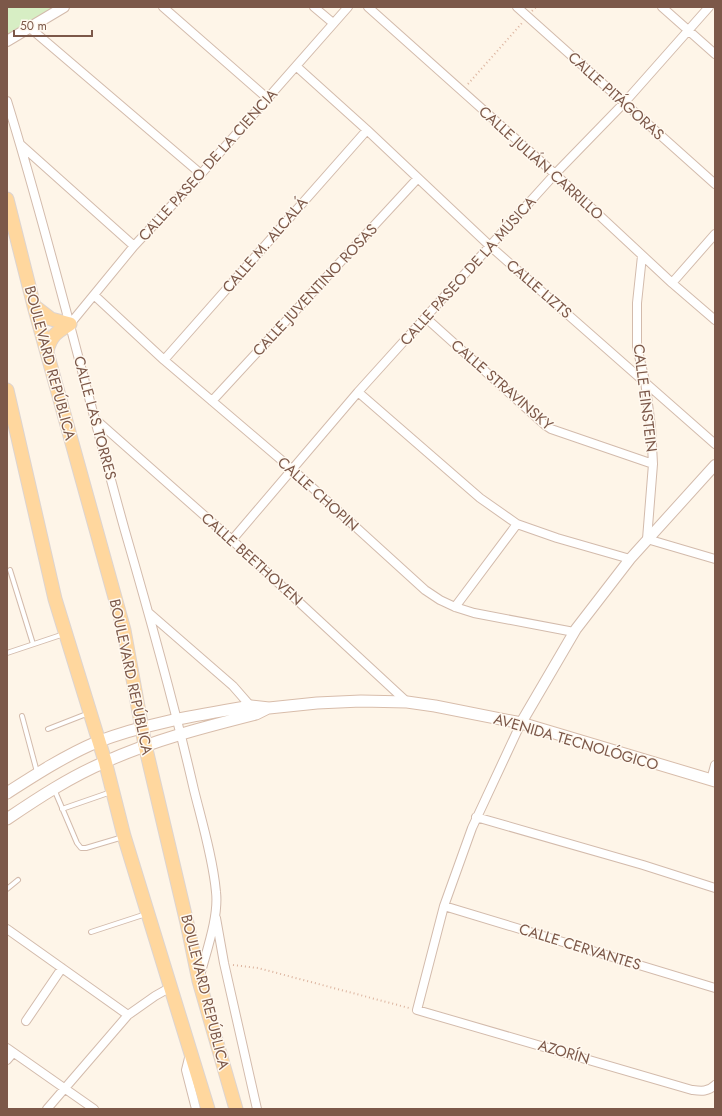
<svg xmlns="http://www.w3.org/2000/svg" width="722" height="1116" viewBox="0 0 722 1116" font-family="Jost,sans-serif">
	<rect width="100%" height="100%" fill="#fef5e8"/>
	<path fill="#d7eec4" d="M7,7H55L7,35Z"/>
	<g fill="none" stroke-linecap="round" stroke-linejoin="round">
		<g stroke="#d3bbac" stroke-width="6">
			<path id="service" d="M10,570L33,644
				M7,653L64,634
				M22,716L37,772
				M48,729L89,713
				M54,789L77,843L81,848H86L123,837
				M62,809L111,792
				M7,889L18,880
				M91,932L146,914"/>
		</g>
		<g stroke="#d3bbac" stroke-width="10">
			<path id="minor" d="M163,7L267,98
				M314,7L333,23
				M368,7L555,174L672,283L715,320
				M517,7L715,184
				M662,7L715,54
				M30,28L201,174
				M296,66L367,130L490,246L715,444
				M7,101C51,243 85,388 125,531C150,617 174,703 194,790C202,822 213,859 216,892C219,917 206,952 200,976
				M21,145L134,246
				M642,256L637,303V347L645,381L651,427L653,464L647,539L715,559
				M672,283L715,234
				M94,295L164,360L293,470L425,590L440,600L455,607L474,613L574,632
				M426,318L545,425L551,429L653,464
				M70,324L134,246L201,174L348,7
				M164,360L367,130
				M358,392L480,498L517,524L557,538L630,559
				M212,401L418,178
				M95,419L232,540L407,702
				M232,540L358,392L555,174L624,103L709,7
				M455,607L517,524
				M149,613L233,686L254,710
				M521,723L472,828L444,906L417,1010L692,1090C701,1091 708,1092 715,1085
				M711,780L715,765
				M476,817L643,865L715,888
				M444,906L715,988
				M216,918L224,963L257,1109
				M7,929L128,1015
				M26,1021L62,968
				M7,1048L94,1109
				M190,1054L186,1070L196,1109
				M7,1060L13,1053
				M47,1109L128,1015L155,996L171,987"/>
		</g>
		<g stroke="#d3bbac" stroke-width="12">
			<path id="tertiary" d="M7,41L64,7
				M521,723L576,629L630,559L715,465"/>
		</g>
		<g stroke="#d8bdab" stroke-width="13">
			<path id="secondary" d="M7,793C35,775 66,755 97,742C146,723 199,715 251,706L269,708L317,703L361,701L407,702L435,706L521,723L715,781
				M7,819C38,798 70,777 105,762C153,740 205,727 256,714L268,708"/>
		</g>
		<g stroke="#ddd4d0" stroke-width="15">
			<path id="primary" d="M7,199L34,306L124,630L145,745L187,923L199,981L236,1109
				M34,306L51,319L70,324
				M47,351C51,335 57,332 70,324
				M7,390L55,599L105,761L124,836L208,1109"/>
		</g>
		<path stroke="#dcb49f" stroke-width="2" stroke-dasharray="1 3" stroke-linecap="butt" d="M532,11L536,7
			M468,84L522,23
			M233,965L258,968L409,1008"/>
		<use href="#service" stroke="#fff" stroke-width="4"/>
		<use href="#minor" stroke="#fff" stroke-width="8"/>
		<use href="#tertiary" stroke="#fff" stroke-width="10"/>
		<use href="#secondary" stroke="#fff" stroke-width="11"/>
		<use href="#primary" stroke="#ffd79e" stroke-width="13"/>
	</g>
	<g text-anchor="middle" stroke-width="3" stroke-linejoin="round" paint-order="stroke">
		<g font-size="15" fill="#7c5849" stroke="#fff9f0">
			<text transform="translate(616 96) rotate(42)" y="5">CALLE PITÁGORAS</text>
			<text transform="translate(541 163) rotate(42)" y="5">CALLE JULIÁN CARRILLO</text>
			<text transform="translate(208 165) rotate(-48)" y="5">CALLE PASEO DE LA CIENCIA</text>
			<text transform="translate(265 245) rotate(-49)" y="5">CALLE M. ALCALÁ</text>
			<text transform="translate(468 271) rotate(-48)" y="5">CALLE PASEO DE LA MÚSICA</text>
			<text transform="translate(539 289) rotate(41)" y="5">CALLE LIZTS</text>
			<text transform="translate(315 290) rotate(-47)" y="5">CALLE JUVENTINO ROSAS</text>
			<text transform="translate(50 363) rotate(75)" y="5">BOULEVARD REPÚBLICA</text>
			<text transform="translate(502 385) rotate(41)" y="5">CALLE STRAVINSKY</text>
			<text transform="translate(645 398) rotate(83)" y="5">CALLE EINSTEIN</text>
			<text transform="translate(95 418) rotate(75)" y="5">CALLE LAS TORRES</text>
			<text transform="translate(318 494) rotate(42)" y="5">CALLE CHOPIN</text>
			<text transform="translate(252 559) rotate(42)" y="5">CALLE BEETHOVEN</text>
			<text transform="translate(131 677) rotate(78)" y="5">BOULEVARD REPÚBLICA</text>
			<text transform="translate(576 742) rotate(16)" y="5">AVENIDA TECNOLÓGICO</text>
			<text transform="translate(580 947) rotate(17)" y="5">CALLE CERVANTES</text>
			<text transform="translate(205 992) rotate(76)" y="5">BOULEVARD REPÚBLICA</text>
			<text transform="translate(564 1052) rotate(16)" y="5">AZORÍN</text>
		</g>
	</g>
	<rect width="722" height="1116" fill="none" stroke="#7c5849" stroke-width="16"/>
	<path d="M14 30v6h78v-6" fill="none" stroke="#7c5849" stroke-width="2"/>
	<text x="20" y="30" font-size="12" fill="#7c5849" stroke="#fff9f0" stroke-width="3" paint-order="stroke">50 m</text>
</svg>
